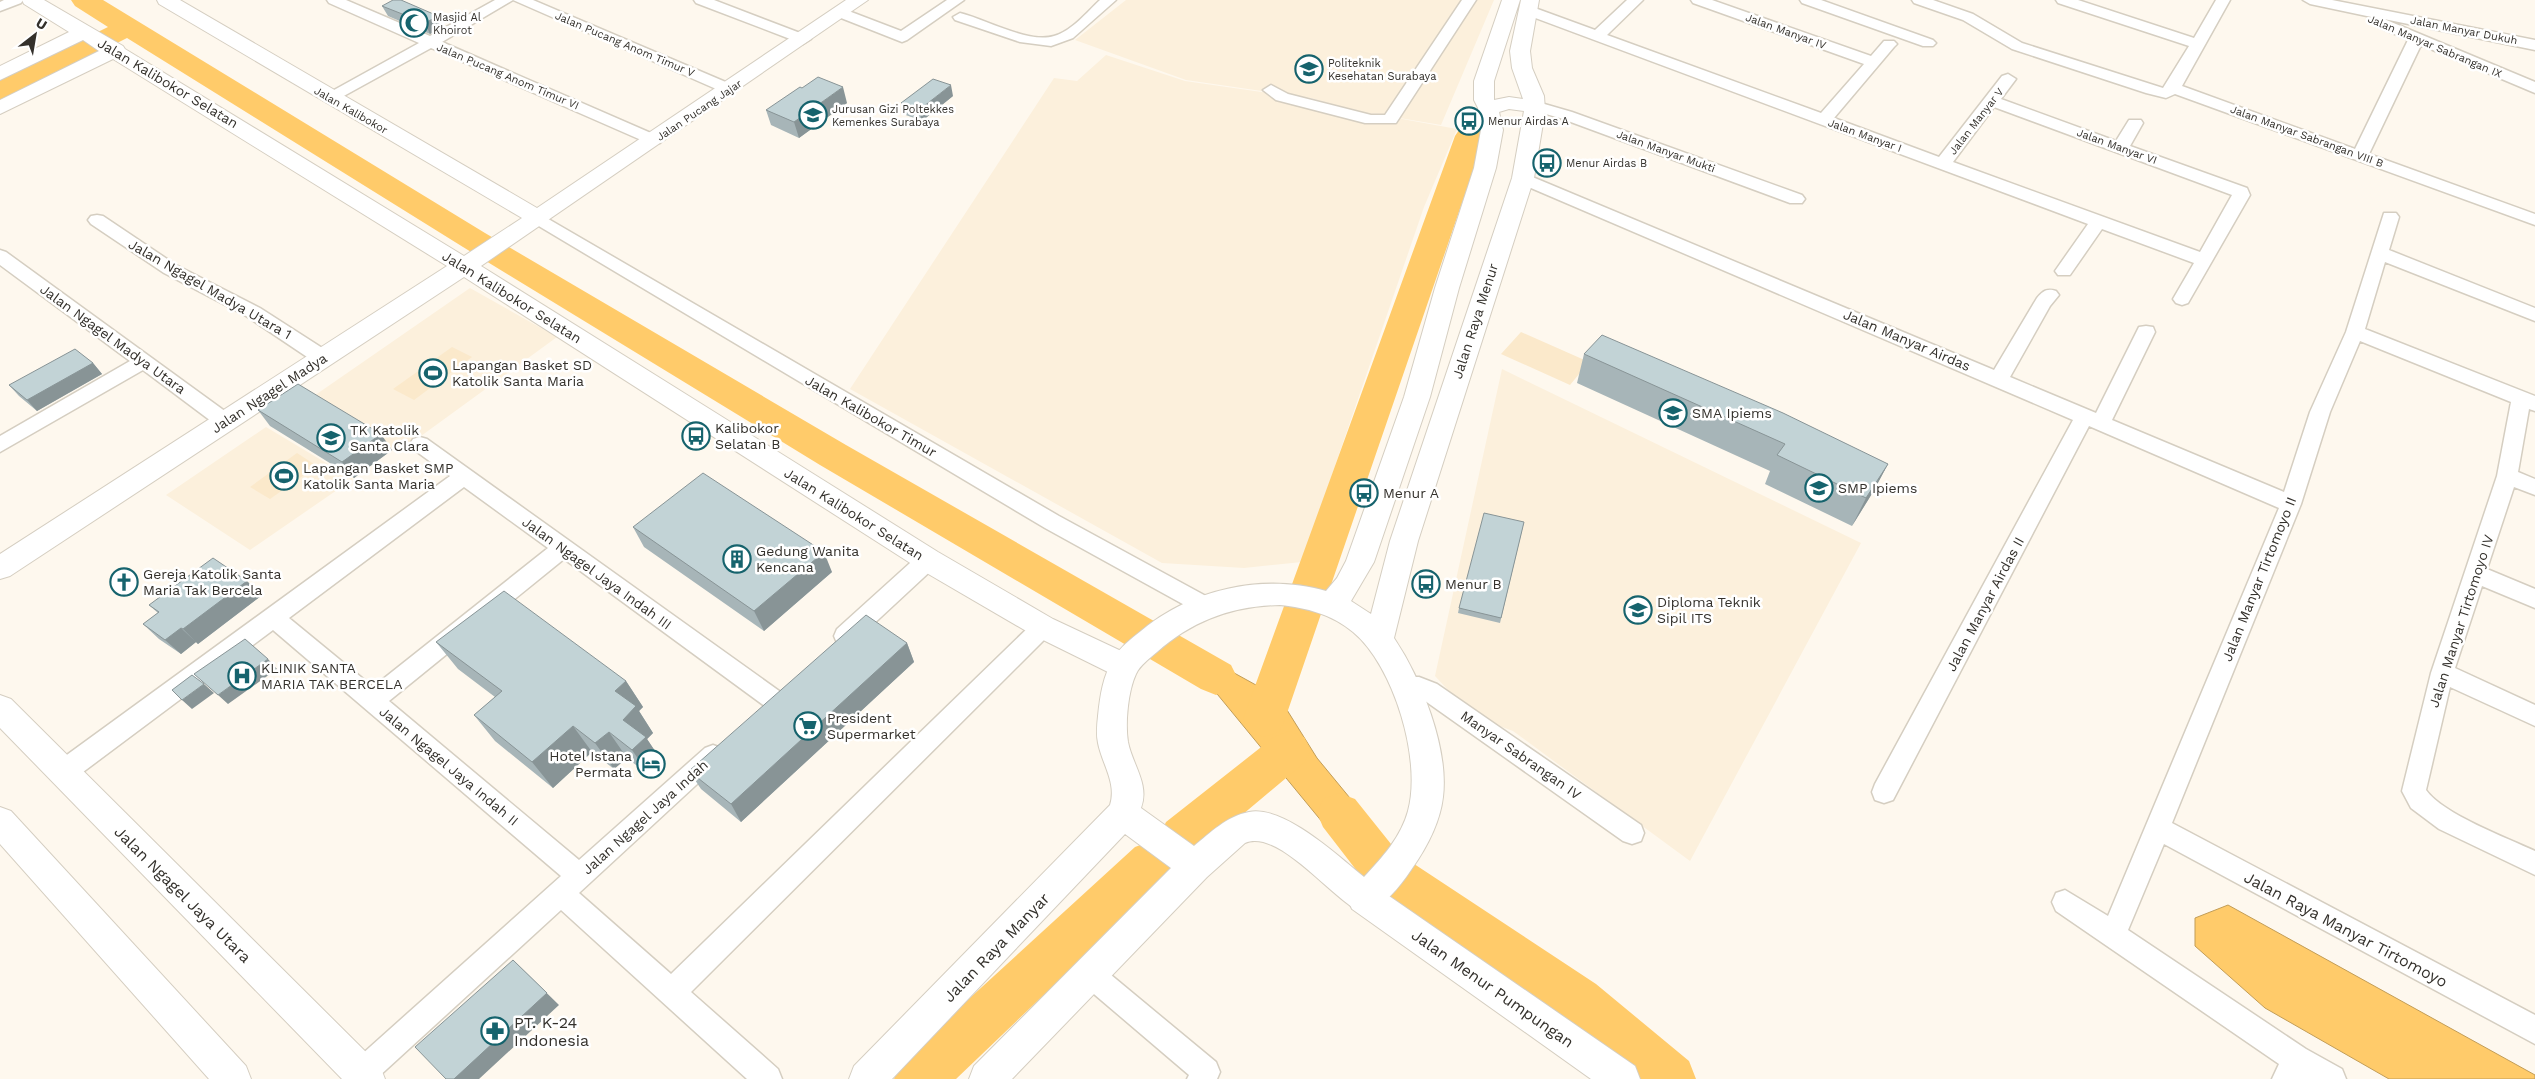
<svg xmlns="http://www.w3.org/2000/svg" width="2535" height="1079" viewBox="0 0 2535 1079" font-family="'Work Sans',sans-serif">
	<rect width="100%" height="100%" fill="#fef8ee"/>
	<path fill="#fcf0dc" d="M1126,0H1494L1441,125L1364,112L1457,129L1424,207L1302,562L1244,568L1162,563L850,389L1054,78L1077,81L1106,55L1185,81L1311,99L1345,108L1311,98L1186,80L1075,40Z
		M470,288L557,337L399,452L311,398Z
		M1502,369L1861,543L1690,861L1513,731L1472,716L1435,676Z
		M266,427L353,479L250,550L166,495Z"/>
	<path fill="#fbe9cb" d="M1521,332L1589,362L1570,385L1501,354Z
		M452,347L472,357L414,400L393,389Z
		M297,453L317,466L270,499L250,487Z"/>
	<path fill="#ffcb6a" stroke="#c29d57" d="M1178,642L1265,690L1287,710L1317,758L1387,843L1359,863L1323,823L1213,689L1163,661Z
		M2228,905L2535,1075V1079H2389L2265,1008L2195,946V918Z"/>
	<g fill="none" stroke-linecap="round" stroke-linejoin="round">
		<path fill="#ffcb6a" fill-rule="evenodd" d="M71,0H103L485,233L846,445L1231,665L1237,677L1231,689L1216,695L1201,689L820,465L463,247L127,38L10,97L0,100V80L108,27L75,6Z
			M1470,127L1481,130L1485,136L1285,719L1279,732L1264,737L1249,732L1243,719L1455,136L1459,130Z
			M1289,731L1304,737L1311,750L1304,763L1198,852L1182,858L1170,853L1174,862L1167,877L956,1079H894L901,1061L1135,847L1151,841L1163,845L1159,837L1166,822L1274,737Z
			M1339,793L1355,799L1399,854L1596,984L1689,1061L1696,1079H1632L1562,1018L1367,884L1323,827L1317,813L1323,799Z"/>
		<g stroke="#d5cec1" stroke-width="3">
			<path id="street" d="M4,0H23L21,3L0,11V2Z
				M327,0H346L430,36L495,0H533L735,86L737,89L735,92H723L513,0L442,42L660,137L662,140L660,143H648L431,48L331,103L323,98L325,95L419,43L329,3Z
				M694,0H714L808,36L811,39L803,44L798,42L696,3Z
				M947,0H964L907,40L902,42L836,16L834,13L836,10H846L901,31Z
				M1100,0H1116L1073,38L1051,46L1020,42L955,20L953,17L960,13C985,19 1029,44 1054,36C1072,31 1087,12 1100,0Z
				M1462,0H1476L1396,123H1365L1276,100L1263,90L1271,85L1288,94L1371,115H1385Z
				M1627,0H1643L1607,35L1821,113L1864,64L1693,3L1691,0H1712L1871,56L1884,41H1894L1897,44L1894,47L1834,118L1939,157L2002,76L2008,74L2016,79L2001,99L2116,141L2129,120H2141L2143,123L2130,146L2247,188L2250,195L2188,303L2182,305L2176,303L2173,299L2194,263L2102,229L2070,275H2058L2055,271L2088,224L1522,13L1520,10L1522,7H1532L1595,30ZM1994,107L2232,195L2200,252L1953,162Z
				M1800,0H1821L1933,40L1936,43L1933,46H1923L1802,3Z
				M1912,0H1933L1973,14L2022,43L2163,88L2189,46L2058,3L2056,0H2078L2194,38L2216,0H2230L2182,86L2355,149L2408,40L2376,26L2374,23L2381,19L2310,4L2303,0H2332L2535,40V50L2384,19L2535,82V93L2421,45L2369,154L2535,214V225L2175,94L2166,98L2146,93L2012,49L1963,20L1914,3Z
				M1534,101L1572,112L1802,195L1805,199L1802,203H1790L1560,118L1528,109L1526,106L1528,103Z
				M1523,173L1994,370L2037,298C2043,291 2047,288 2056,291L2059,295L2050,306L2010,377L2096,413L2139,327L2146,326L2153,327L2155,332L2112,420L2284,492L2310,412L2346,332L2384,213H2396L2399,217L2389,250L2535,308V321L2385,262L2365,329L2535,396V411L2529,409L2518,472L2535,479V495L2514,487L2487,569L2535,589V608L2482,586L2455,668L2535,705V726L2450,687L2426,790C2443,814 2507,838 2535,851V875L2439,829L2411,808L2402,791L2431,673L2497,476L2511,402L2360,341L2330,412L2301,504L2172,823L2535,1015V1044L2164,844L2128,930L2306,1049L2342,1069L2346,1079H2272L2279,1064L2056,911L2052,902L2056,893L2065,890L2108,916L2279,508L2089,426L1893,800L1884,803L1875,800L1872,792L1875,784L2073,420L1517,182L1515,178L1517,174Z
				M538,213L1059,516L1215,601L1218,607L1215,613L1207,616L1199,613L1045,528L532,222L529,218L532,214Z
				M97,215L103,216L176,265L260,308L330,353L333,358L330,363L323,365L316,363L246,316L164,273L91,224L88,220L91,216Z
				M0,250L6,252L233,417L236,422L233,427L226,429L219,427L143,370L0,452V436L130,361L0,265Z
				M420,437L427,439L782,693L786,700L782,707L774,710L766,707L564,559L389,701L579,860L705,748L713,745L721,748L725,755L721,762L579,893L671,974L1035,621L1043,618L1051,621L1054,627L1051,633L691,992L778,1069L782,1079H747L561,910L376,1079H349L347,1074L351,1064L561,876L273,630L71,781L62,784L53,781L50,773L53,765L450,476L413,449L410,444L413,439ZM464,487L548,548L373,687L289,618Z
				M928,552L936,554L939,560L936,566L853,643L845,645L837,643L834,636L837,629L920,554Z
				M1406,677H1419L1437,684L1641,825L1644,833L1641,841L1632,844L1623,841L1421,698L1398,694L1394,687L1398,680Z
				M1090,961L1099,965L1216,1062L1220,1072L1217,1079H1187L1189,1075L1081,983L1077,974L1081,965Z"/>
		</g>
		<g stroke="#d5cec1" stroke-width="2">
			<path id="secondary" d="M22,0H44L123,46L125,49L464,256L522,218L159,4L157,0H180L537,208L846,0H868L481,266L938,552L1053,619L1134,657L1139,666L1134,675L1124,678L1114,675L1033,635L918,568L464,277L10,576L0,579V554L447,266L113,59L0,114V100L99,51L83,40L0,80V66L69,32L24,4Z
				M0,695L11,699L380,1066L385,1079H342L0,728Z
				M0,807L11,811L246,1066L251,1079H209L0,844Z
				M1364,882L1376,887L1635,1066L1640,1079H1591L1352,909L1347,898L1352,887Z"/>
		</g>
		<g stroke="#d5cec1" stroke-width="2">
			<path id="primary" d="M1502,0H1520L1494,81V100L1509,97L1523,99L1512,68L1510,51L1521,0H1539L1530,51L1532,68L1544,96L1545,111L1534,178L1418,541L1394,638C1421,678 1449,748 1443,797C1440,823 1426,849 1411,870C1399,888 1384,906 1364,914C1333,901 1279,828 1245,843L1207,877L1012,1079H969L974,1066L1171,868L1125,834L892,1079H849L854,1066L1110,805C1117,783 1102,764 1098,743C1096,734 1097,725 1098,716C1100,696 1103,675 1114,658C1120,647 1131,639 1141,631C1191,589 1263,573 1326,591L1337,578L1346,561L1404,397L1435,288L1474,168L1481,130L1478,108L1474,100V81ZM1509,109L1524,111L1512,178L1390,541L1371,614L1351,601L1374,562L1430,397L1459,288L1496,168L1503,130L1499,112ZM1280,605C1307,608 1331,614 1353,632C1394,666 1422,760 1408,811C1401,837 1382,858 1364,877C1338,856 1284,805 1249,812C1227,816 1210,833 1194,846L1141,808C1150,784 1132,764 1128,742C1125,723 1128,691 1136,674C1140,665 1150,658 1157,652C1193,620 1233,606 1280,605Z"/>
		</g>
		<use href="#street" fill="#fff" fill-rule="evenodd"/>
		<use href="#secondary" fill="#fff" fill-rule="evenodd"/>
		<use href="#primary" fill="#fff" fill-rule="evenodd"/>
	</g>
	<path fill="#a7b5b8" d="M382,6L444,26L430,34L388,16Z
		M953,96L922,121L903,114L901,103Z
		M847,103L799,138L771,125L766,110Z
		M1584,354L1888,464L1873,492L1852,526L1765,484L1770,471L1577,383Z
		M93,363L102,374L37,411L19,396L9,385Z
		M258,410L392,450L354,478L270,426Z
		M1524,522L1500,623L1458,613L1459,608Z
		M633,527L832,572L764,631L644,547Z
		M247,581L261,596L198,644L196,642L181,654L159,639L143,624L158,613L149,605Z
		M436,642L626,681L643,707L639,711L653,733L647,739L663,763L650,776L627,758L614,769L592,752L553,788L495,741L474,715L495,697L458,669Z
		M907,643L914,662L741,822L701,789L689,771Z"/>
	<path fill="#889496" d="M438,16L444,26L430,34L425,23Z
		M951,85L953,96L922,121L919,110Z
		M843,87L847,103L799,138L794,122Z
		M93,363L102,374L37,411L27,400Z
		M381,434L392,450L354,478L342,462Z
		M1888,464L1873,492L1852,526L1866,498Z
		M824,552L832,572L764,631L754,611Z
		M247,581L261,596L198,644L183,629Z
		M181,628L196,642L181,654L165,640Z
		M907,643L914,662L741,822L731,804Z
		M268,659L277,669L228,704L218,695Z
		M626,681L643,707L639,711L653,733L647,739L663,763L650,776L632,750L615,691Z
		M204,684L214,693L192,709L182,700Z
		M573,726L592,752L553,788L532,762Z
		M609,732L627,758L614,769L595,743Z
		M513,960L559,1005L479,1079H454Z"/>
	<path fill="#c2d3d6" stroke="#889496" d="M393,0H401L438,16L425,23L382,6Z
		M818,77L843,87L794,122L766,110L800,87L802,88Z
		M933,79L951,85L919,110L901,103Z
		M1602,335L1783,413L1888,464L1866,498L1777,455L1785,444L1584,354Z
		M75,349L93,363L27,400L9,385Z
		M298,384L381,434L342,462L258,410Z
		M703,473L824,552L754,611L633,527Z
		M1484,513L1524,522L1501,618L1459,608Z
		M213,558L247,581L183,629L181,628L165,640L143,624L159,612L149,605Z
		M504,591L626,681L615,691L636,706L623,720L646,737L632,750L609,732L595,743L573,726L532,762L474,715L502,691L436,642Z
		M866,615L907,643L731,804L689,771Z
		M245,639L268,659L218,695L194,674Z
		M192,675L204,684L182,700L172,690Z
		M513,960L547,993L454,1079H446L415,1047Z"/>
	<defs>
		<g id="mosque-ring" transform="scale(1.4375)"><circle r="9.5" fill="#fff" stroke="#16636d" stroke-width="1.5"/><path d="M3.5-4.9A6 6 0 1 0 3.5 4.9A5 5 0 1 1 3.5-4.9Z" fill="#16636d"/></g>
		<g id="university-ring" transform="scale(1.4375)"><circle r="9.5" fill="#fff" stroke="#16636d" stroke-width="1.5"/><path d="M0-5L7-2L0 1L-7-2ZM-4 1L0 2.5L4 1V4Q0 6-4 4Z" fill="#16636d"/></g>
		<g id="bus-ring" transform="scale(1.4375)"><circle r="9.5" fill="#fff" stroke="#16636d" stroke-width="1.5"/><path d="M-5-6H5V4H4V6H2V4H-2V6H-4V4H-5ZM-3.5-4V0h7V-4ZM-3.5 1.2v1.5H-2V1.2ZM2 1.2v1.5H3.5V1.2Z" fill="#16636d"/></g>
		<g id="stadium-ring" transform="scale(1.4375)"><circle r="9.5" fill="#fff" stroke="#16636d" stroke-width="1.5"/><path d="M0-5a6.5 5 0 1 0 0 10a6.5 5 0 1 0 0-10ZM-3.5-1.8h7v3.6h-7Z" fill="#16636d"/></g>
		<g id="school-ring" transform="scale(1.4375)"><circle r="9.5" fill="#fff" stroke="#16636d" stroke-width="1.5"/><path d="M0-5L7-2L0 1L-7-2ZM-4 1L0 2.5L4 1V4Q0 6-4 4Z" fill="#16636d"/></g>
		<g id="building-ring" transform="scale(1.4375)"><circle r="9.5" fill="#fff" stroke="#16636d" stroke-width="1.5"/><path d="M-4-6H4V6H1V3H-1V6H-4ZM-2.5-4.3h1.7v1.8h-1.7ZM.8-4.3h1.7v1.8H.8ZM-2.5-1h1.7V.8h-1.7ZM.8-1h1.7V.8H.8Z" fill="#16636d"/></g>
		<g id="church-ring" transform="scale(1.4375)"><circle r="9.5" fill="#fff" stroke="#16636d" stroke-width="1.5"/><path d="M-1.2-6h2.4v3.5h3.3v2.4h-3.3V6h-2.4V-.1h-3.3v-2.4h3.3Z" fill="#16636d"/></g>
		<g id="hospital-ring" transform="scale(1.4375)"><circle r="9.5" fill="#fff" stroke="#16636d" stroke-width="1.5"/><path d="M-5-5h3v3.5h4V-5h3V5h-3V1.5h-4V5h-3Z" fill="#16636d"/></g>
		<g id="supermarket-ring" transform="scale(1.4375)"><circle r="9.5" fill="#fff" stroke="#16636d" stroke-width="1.5"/><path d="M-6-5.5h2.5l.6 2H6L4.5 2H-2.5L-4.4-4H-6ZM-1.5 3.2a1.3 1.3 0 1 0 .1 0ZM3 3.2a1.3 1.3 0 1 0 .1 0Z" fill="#16636d"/></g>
		<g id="hotel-ring" transform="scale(1.4375)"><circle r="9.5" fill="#fff" stroke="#16636d" stroke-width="1.5"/><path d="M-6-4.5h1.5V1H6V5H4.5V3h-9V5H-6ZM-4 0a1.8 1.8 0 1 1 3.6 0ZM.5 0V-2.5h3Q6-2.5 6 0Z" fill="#16636d"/></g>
		<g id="pharmacy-ring" transform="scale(1.4375)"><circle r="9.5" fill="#fff" stroke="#16636d" stroke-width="1.5"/><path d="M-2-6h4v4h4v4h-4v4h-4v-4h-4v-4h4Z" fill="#16636d"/></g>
	</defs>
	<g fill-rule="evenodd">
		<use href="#mosque-ring" x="414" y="23"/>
		<use href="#university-ring" x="1309" y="69"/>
		<use href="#university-ring" x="813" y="115"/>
		<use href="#bus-ring" x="1469" y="121"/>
		<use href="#bus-ring" x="1547" y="163"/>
		<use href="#stadium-ring" x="433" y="373"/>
		<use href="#school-ring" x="1673" y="413"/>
		<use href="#bus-ring" x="696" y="436"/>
		<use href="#school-ring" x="331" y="438"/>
		<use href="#stadium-ring" x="284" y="476"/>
		<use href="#school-ring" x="1819" y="488"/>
		<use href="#bus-ring" x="1364" y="493"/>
		<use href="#building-ring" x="737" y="559"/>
		<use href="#church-ring" x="124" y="582"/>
		<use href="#bus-ring" x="1426" y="584"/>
		<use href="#university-ring" x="1638" y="610"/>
		<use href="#hospital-ring" x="242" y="676"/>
		<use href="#supermarket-ring" x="808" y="726"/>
		<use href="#hotel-ring" x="651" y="764"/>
		<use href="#pharmacy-ring" x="495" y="1031"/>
	</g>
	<g text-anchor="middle" stroke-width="5" stroke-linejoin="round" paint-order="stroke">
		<g font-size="11" fill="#34312c" stroke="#fff" text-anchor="start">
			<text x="433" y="21">Masjid Al<tspan x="433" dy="13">Khoirot</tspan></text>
			<text x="1328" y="67">Politeknik<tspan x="1328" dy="13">Kesehatan Surabaya</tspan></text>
			<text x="832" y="113">Jurusan Gizi Poltekkes<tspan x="832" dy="13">Kemenkes Surabaya</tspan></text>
			<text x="1488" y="125">Menur Airdas A</text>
			<text x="1566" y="167">Menur Airdas B</text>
		</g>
		<g font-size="11" fill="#34312c" stroke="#fff">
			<text transform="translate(2464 30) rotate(11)" y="4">Jalan Manyar Dukuh</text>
			<text transform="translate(1786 31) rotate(20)" y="4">Jalan Manyar IV</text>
			<text transform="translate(625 44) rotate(23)" y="4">Jalan Pucang Anom Timur V</text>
			<text transform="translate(2435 46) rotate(23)" y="4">Jalan Manyar Sabrangan IX</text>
			<text transform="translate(508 76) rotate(23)" y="4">Jalan Pucang Anom Timur VI</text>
			<text transform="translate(351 110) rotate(30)" y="4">Jalan Kalibokor</text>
			<text transform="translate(699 110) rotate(-34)" y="4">Jalan Pucang Jajar</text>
			<text transform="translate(1976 121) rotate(-52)" y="4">Jalan Manyar V</text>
			<text transform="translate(1865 135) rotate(20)" y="4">Jalan Manyar I</text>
			<text transform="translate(2307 136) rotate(20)" y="4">Jalan Manyar Sabrangan VIII B</text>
			<text transform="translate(2117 146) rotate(20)" y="4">Jalan Manyar VI</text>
			<text transform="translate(1666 151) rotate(20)" y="4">Jalan Manyar Mukti</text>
		</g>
		<g font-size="14" fill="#34312c" stroke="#fff">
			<text transform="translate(168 83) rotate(31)" y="5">Jalan Kalibokor Selatan</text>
			<text transform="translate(210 289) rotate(30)" y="5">Jalan Ngagel Madya Utara 1</text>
			<text transform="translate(512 297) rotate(32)" y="5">Jalan Kalibokor Selatan</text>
			<text transform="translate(1475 321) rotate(-72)" y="5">Jalan Raya Menur</text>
			<text transform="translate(113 339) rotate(36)" y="5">Jalan Ngagel Madya Utara</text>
			<text transform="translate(1907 340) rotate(23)" y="5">Jalan Manyar Airdas</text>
			<text transform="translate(269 393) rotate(-33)" y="5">Jalan Ngagel Madya</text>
			<text transform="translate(871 416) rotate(30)" y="5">Jalan Kalibokor Timur</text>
			<text transform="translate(854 514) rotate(32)" y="5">Jalan Kalibokor Selatan</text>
			<text transform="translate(597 573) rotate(36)" y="5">Jalan Ngagel Jaya Indah III</text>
			<text transform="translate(2259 579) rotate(-68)" y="5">Jalan Manyar Tirtomoyo II</text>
			<text transform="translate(1985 604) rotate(-62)" y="5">Jalan Manyar Airdas II</text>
			<text transform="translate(2461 621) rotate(-72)" y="5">Jalan Manyar Tirtomoyo IV</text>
			<text transform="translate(1521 755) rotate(35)" y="5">Manyar Sabrangan IV</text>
			<text transform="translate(449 766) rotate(40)" y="5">Jalan Ngagel Jaya Indah II</text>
			<text transform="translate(645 817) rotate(-42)" y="5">Jalan Ngagel Jaya Indah</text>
		</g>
		<g font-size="14" fill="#34312c" stroke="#fff" text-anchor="start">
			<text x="452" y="370">Lapangan Basket SD<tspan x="452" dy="16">Katolik Santa Maria</tspan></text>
			<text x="1692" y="418">SMA Ipiems</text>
			<text x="715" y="433">Kalibokor<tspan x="715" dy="16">Selatan B</tspan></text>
			<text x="350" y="435">TK Katolik<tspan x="350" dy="16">Santa Clara</tspan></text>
			<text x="303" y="473">Lapangan Basket SMP<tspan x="303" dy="16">Katolik Santa Maria</tspan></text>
			<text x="1838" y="493">SMP Ipiems</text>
			<text x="1383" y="498">Menur A</text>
			<text x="756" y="556">Gedung Wanita<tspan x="756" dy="16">Kencana</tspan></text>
			<text x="143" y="579">Gereja Katolik Santa<tspan x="143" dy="16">Maria Tak Bercela</tspan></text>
			<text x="1445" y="589">Menur B</text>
			<text x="1657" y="607">Diploma Teknik<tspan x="1657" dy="16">Sipil ITS</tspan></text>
			<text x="261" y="673">KLINIK SANTA<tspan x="261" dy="16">MARIA TAK BERCELA</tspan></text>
			<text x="827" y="723">President<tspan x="827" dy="16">Supermarket</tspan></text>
			<text x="632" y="761" text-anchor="end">Hotel Istana<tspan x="632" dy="16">Permata</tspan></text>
		</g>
		<g font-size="16" fill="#34312c" stroke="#fff">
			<text transform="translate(183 894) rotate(45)" y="6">Jalan Ngagel Jaya Utara</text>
			<text transform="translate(2346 929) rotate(28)" y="6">Jalan Raya Manyar Tirtomoyo</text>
			<text transform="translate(996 947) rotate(-46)" y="6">Jalan Raya Manyar</text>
			<text transform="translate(1493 988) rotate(35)" y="6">Jalan Menur Pumpungan</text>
		</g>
		<g font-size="16" fill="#34312c" stroke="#fff" text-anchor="start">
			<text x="514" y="1028">PT. K-24<tspan x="514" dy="18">Indonesia</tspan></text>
		</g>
	</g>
	<g transform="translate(35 35) rotate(31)" stroke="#ffffff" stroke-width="4" paint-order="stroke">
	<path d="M0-4L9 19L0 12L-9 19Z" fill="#34312c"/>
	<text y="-8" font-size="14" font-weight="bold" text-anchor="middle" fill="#34312c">U</text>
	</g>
</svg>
